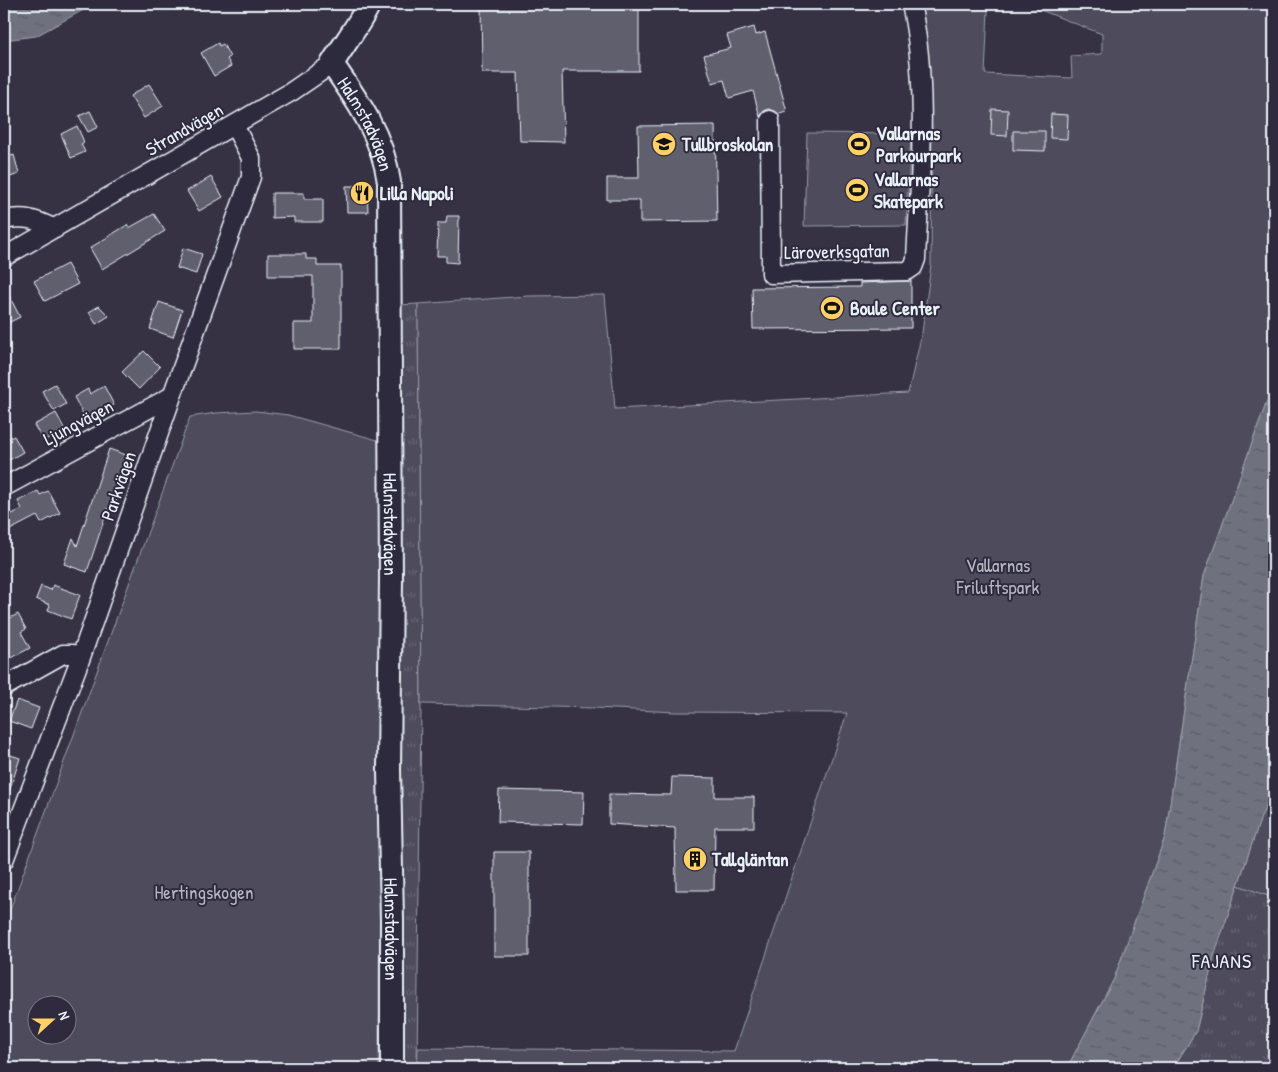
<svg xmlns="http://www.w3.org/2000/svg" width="1278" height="1072" viewBox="0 0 1278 1072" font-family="'Patrick Hand',sans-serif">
	<defs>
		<pattern id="grass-tufts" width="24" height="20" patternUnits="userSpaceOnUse" patternTransform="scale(1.25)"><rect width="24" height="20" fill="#4d4b5c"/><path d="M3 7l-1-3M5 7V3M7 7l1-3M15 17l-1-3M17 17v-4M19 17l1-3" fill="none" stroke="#676574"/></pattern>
		<pattern id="water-ripples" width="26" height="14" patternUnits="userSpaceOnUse" patternTransform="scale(1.25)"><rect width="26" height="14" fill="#70717f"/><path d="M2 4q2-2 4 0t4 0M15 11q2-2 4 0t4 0" fill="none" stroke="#5b5c64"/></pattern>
	</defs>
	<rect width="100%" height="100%" fill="#363244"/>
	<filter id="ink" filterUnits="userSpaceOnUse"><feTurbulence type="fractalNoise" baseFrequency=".02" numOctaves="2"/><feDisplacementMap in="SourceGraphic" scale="10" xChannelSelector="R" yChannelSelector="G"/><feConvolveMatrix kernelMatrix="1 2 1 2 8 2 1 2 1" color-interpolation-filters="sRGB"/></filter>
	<g filter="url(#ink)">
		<path fill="url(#grass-tufts)" stroke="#9a9eaa" d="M418,304L421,704L417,1068H379L381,306Z
			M1238,885L1274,898V1068H1173L1196,1031L1214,956Z"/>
		<path fill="#4d4b5c" stroke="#9a9eaa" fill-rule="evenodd" d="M921,4H990L988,10L985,74L1072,78L1071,56L1102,54V34L1025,4H1274V382L1204,576L1165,837L1114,979L1067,1068H417L418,1048L734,1051L847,713L676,712L595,708L421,704L418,304L528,296L605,295L615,409L908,393L922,333L931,265L932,130L925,29Z
			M807,133L911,134L906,225L804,226Z
			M256,411L288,415L381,441L379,1068H4V926L190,417L216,413ZM38,1004H68V1034H38Z
			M1274,789V898L1238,885L1261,817Z"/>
		<path fill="url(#water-ripples)" stroke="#a0a4af" d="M4,4H94L36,36L4,40Z
			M1274,382V789L1261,817L1214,956L1196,1031L1173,1068H1067L1114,979L1165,837L1204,576Z"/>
		<path fill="#605e6e" stroke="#e8f1f8" d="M481,4H639V71H562L564,142L520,141L518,73H482Z
			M754,27L756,35L765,32L787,112L779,114L775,111L769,109L764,111L760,117L753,91L729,98L724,80L712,83L704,55L731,48L727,35Z
			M218,43L219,46L223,44L230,57L227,59L231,66L214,76L201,53Z
			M149,84L163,106L144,118L130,96Z
			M992,109L1008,110L1007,136L991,135Z
			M90,111L98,127L88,132L79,116Z
			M1051,114L1068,115L1067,139L1050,138Z
			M715,125L717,221L640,222V200H607V178H639L638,126Z
			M77,126L84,142L81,144L85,152L71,158L61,134Z
			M1013,131H1045V151L1013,150Z
			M14,155L19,174L4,179V158Z
			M211,177L223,197L199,211L187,191Z
			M346,186H367L368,212H347Z
			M272,193H304V199H323V222H294V217L272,218Z
			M154,214L165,231L102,269L90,248L127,225L129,228Z
			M447,216H459L458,263L446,262V256H437L438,223H446Z
			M183,248L202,254L196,274L177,268Z
			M268,254H306V259H317V266H341V349H294V323H313V276H268Z
			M67,264L78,284L45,301L34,281Z
			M911,281V328L753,329L752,288L860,287V283Z
			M4,286L20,317L4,325Z
			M159,302L182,310L173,337L150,329Z
			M99,306L109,316L96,324L89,312Z
			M144,351L160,367L139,389L122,372Z
			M55,384L66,404L54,411L42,391Z
			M104,386L114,405L86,420L74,397L88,389L90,394Z
			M56,413L65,430L43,441L34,425Z
			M14,436L23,452L4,463V441Z
			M109,449L132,457L113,510L108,508L87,572L64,564L73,538L77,546Z
			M38,491L40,495L48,491L60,513L41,523L37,516L4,533V518L22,509L18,501Z
			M53,585L80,595L71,619L48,610L50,605L36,599L41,586L51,590Z
			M18,614L26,629L21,632L30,648L4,662V621Z
			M17,700L39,708L31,729L9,721Z
			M4,753L20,758L6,801H4Z
			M672,777L715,778V797H754V827H715L714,890H676L675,828L609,824V794L671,795Z
			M499,790L584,792L583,824L498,822Z
			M494,852H529V956H494Z"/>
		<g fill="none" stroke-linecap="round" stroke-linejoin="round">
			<g stroke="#e8f1f8" stroke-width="21">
				<path id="minor" d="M770,120L771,274L907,271L913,267L916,259C920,176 929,85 911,4
					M4,220C25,216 35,219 55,229
					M4,257L291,92L332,64
					M4,487L172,396
					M4,687L63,654H73L81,657
					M4,860L81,657L172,396L251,177V158L234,125"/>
			</g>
			<g stroke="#e8f1f8" stroke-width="26">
				<g id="major">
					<path id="s1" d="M369,4C359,25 344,44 332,64C358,101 383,137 389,182L391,579L389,770L392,920V1068"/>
				</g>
			</g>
			<use href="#minor" stroke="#2f2a3d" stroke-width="18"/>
			<use href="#major" stroke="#2f2a3d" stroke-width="22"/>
		</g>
	</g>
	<defs>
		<g id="school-disc" transform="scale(1.25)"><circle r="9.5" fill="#ffd166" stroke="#2f2a3d"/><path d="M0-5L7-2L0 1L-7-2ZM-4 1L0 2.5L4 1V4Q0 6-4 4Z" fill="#111"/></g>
		<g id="stadium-disc" transform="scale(1.25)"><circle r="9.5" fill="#ffd166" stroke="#2f2a3d"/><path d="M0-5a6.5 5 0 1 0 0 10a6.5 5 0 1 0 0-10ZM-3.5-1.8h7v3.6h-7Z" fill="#111"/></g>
		<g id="restaurant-disc" transform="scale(1.25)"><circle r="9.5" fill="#ffd166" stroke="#2f2a3d"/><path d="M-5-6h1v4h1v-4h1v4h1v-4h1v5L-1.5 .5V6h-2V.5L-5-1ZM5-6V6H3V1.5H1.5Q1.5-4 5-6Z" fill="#111"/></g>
		<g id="building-disc" transform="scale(1.25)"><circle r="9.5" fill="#ffd166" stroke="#2f2a3d"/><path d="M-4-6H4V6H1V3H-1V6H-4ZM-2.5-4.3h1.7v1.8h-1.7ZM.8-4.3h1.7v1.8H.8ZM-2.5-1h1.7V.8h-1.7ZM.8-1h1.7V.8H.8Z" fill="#111"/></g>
	</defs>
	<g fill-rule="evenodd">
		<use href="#school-disc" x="664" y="144"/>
		<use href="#stadium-disc" x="859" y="144"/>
		<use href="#stadium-disc" x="857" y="190"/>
		<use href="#restaurant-disc" x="362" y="193"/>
		<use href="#stadium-disc" x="832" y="308"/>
		<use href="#building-disc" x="695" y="859"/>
	</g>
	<g text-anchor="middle" stroke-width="4" stroke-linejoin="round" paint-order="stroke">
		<g font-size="19" fill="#e8f1f8" stroke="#2f2a3d">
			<text dy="7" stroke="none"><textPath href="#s1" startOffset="140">Halmstadvägen</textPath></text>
			<text transform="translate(184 129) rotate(-30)" y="7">Strandvägen</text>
			<text transform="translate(837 251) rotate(-1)" y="7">Läroverksgatan</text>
			<text transform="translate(78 422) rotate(-28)" y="7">Ljungvägen</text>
			<text transform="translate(118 486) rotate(-71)" y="7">Parkvägen</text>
			<text dy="7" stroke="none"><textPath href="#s1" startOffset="545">Halmstadvägen</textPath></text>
			<text dy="7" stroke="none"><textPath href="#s1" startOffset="950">Halmstadvägen</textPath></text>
		</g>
		<g font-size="19" font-weight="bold" fill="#e8f1f8" stroke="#2f2a3d" text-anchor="start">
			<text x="876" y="140">Vallarnas<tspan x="876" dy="22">Parkourpark</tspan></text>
			<text x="682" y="151">Tullbroskolan</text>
			<text x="874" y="186">Vallarnas<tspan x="874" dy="22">Skatepark</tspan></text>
			<text x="380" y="200">Lilla Napoli</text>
			<text x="850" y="315">Boule Center</text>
			<text x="712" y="866">Tallgläntan</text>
		</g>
		<g font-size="19" fill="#b2b7c1" stroke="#2f2a3d">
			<text x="998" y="572">Vallarnas<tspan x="998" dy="22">Friluftspark</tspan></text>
			<text x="204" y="899">Hertingskogen</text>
		</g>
		<g font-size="20" letter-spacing="1" fill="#e8f1f8" stroke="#2f2a3d">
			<text x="1222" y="968">FAJANS</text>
		</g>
	</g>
	<rect width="1278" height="1072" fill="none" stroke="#2f2a3d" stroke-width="20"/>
	<rect x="10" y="10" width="1258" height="1052" fill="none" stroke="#e8f1f8" stroke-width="2" filter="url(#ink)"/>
	<g transform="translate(52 1020) rotate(69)"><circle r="24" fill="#2f2a3d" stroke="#797a88"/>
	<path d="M0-4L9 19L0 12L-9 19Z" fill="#ffd166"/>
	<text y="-8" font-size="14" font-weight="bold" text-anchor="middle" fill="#e8f1f8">N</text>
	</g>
</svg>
